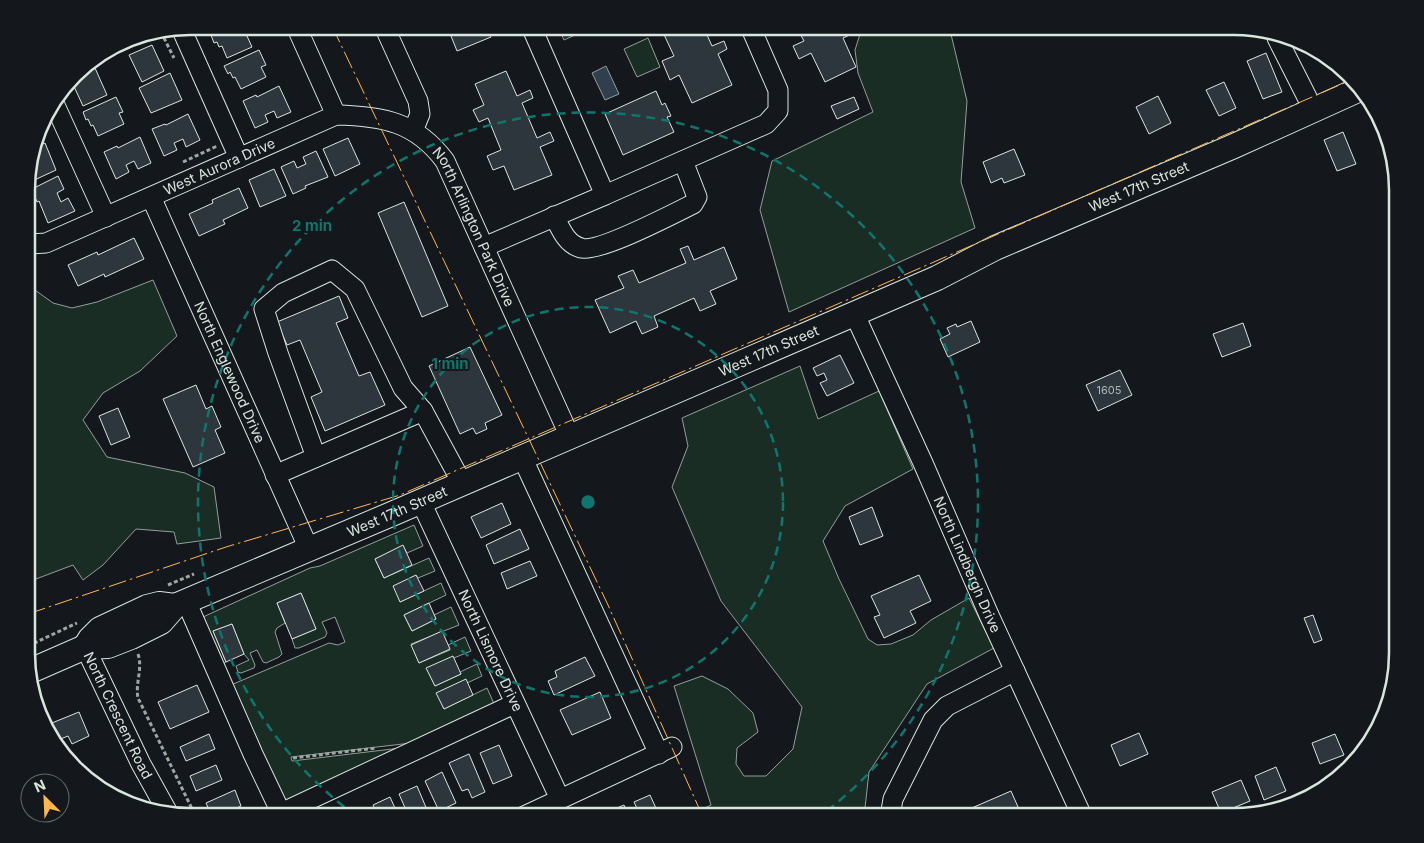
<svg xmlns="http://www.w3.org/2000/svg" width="1424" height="843" viewBox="0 0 1424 843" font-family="Inter,sans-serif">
	<rect width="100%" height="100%" fill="#14181c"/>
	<path fill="#1a2d24" stroke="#939e99" d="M558,26H585L586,30L564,40Z
		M859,26H949L967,101L961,182L975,228L789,312L760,210L772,161L873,112L858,73L855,50L861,31Z
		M648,38L660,67L637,77L624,49Z
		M153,280L177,336L140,371L103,393L83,420L107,457L185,473L214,487L221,538L177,544L174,532L136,529L103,565L83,580L73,565L28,582V285L53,303L72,308L97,302Z
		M800,366L818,419L879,391L913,469L845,506L823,541L839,579L868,639L877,645L891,644L913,635L931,620L969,598L994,648L927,684L869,772L864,817H687L711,805L674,686L702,676L728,689L753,713L758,732L737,748L736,764L744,776H766L793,749L802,707L721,601L672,487L688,446L682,418Z
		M414,525L423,546L407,553L403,546L375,559L384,578L429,558L435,571L418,578L416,575L400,602L441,583L446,595L404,615L412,631L436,619L434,615L451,607L459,625L411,644L419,663L450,650L448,645L465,637L471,651L427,669L435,686L461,674L460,672L477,664L482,676L467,683L437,693L444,709L487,688L495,706L420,742L291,757L292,761L409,747L290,803L284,800L231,685L329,643L338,645L345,642L335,617L322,622L327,633L325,637L299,648H295L292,639L316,629L301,593L277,603L285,623L277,628L275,632L282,654L279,657L266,663L263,662L257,650L250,653L255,665L254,668L241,673L238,672L236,666L249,660L244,654L232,624L213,631L226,662L222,664L203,617L310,568L320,566Z"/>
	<path fill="#2f3f4d" stroke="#939e99" d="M606,66L619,94L605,100L592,73Z"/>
	<path fill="#2c363c" stroke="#d8e6dc" d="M230,26H249L252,34L247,36L252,47L227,58L222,46L219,47L217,42L214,43L211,35Z
		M447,26H487L491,37L457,51Z
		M660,26H703L712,46L724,41L727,49L718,54L732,85L692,103L679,75L670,80L662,61L674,56Z
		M796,26H851L854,33L843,38L856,67L825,82L811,53L799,59L793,46L804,41Z
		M153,33L155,36L120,52L117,45L127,39Z
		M152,45L164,71L142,82L129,55Z
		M259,50L266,65L261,67L266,77L241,89L235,77L233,78L230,72L228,74L224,66Z
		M1266,53L1282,92L1263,99L1247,61Z
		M95,59L97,64L78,72L82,67Z
		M95,68L107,95L83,106L71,80Z
		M506,71L517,96L530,90L533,98L522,103L537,138L550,132L554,141L540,147L552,175L514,190L504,166L493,170L487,156L501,150L488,118L479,122L473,110L484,105L475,84Z
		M170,73L182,100L151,113L139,88Z
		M1224,82L1236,108L1219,116L1206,90Z
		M279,86L291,112L277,118L274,111L265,115L268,122L255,128L243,101L256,95L257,97Z
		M656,91L662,105L665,103L671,116L667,117L674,132L623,155L605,114Z
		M1158,96L1171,123L1149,134L1136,107Z
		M116,97L123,112L119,113L124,124L98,136L93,125L91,126L88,119L86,120L83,112Z
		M854,97L859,109L837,119L831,106Z
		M188,114L200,140L186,147L183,139L174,143L177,150L164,156L152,129L165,124L166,125Z
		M1380,128L1386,146V147L1378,129Z
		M1343,132L1356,164L1337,171L1324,140Z
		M140,137L151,163L138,169L134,161L126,165L129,172L116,179L104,152L117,146L118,148Z
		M348,138L360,164L335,176L323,149Z
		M45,143L56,170L28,183V169L34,148Z
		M1014,149L1025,175L1004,183L1002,178L991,183L983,162Z
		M316,151L328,177L305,186L306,188L293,194L281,167L294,161L297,168L306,164L303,157Z
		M274,169L286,196L260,207L249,180Z
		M58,176L64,189L57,193L61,202L68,198L75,211L48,223L39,201L37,202L32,189Z
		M239,188L248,208L223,220L225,224L199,236L189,214L213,203L212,200Z
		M404,202L448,306L422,317L378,213Z
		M134,238L144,259L105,277L104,274L78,286L68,265L97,252L98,255Z
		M688,246L694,260L724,247L737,279L710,291L716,304L700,311L694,298L654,316L658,327L642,334L636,321L610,333L595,300L624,288L618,276L633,270L639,283L686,263L680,249Z
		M339,296L348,318L336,323L359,376L370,372L385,405L325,431L311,397L322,392L300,340L287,345L277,322Z
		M971,321L980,342L948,357L940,339L950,334L947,328L956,324L957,327Z
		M1243,323L1251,346L1222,357L1213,334Z
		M470,347L502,415L485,423L487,429L476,434L473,428L460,434L429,366Z
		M840,355L854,383L827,396L820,383L827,380L824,373L817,376L813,368Z
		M1120,370L1132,395L1098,411L1086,385Z
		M196,385L206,409L212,406L221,427L215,430L225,453L193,467L163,399Z
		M118,408L130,437L111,445L99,416Z
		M502,503L511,524L481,538L471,517Z
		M872,507L883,536L860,545L849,517Z
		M520,529L529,549L494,564L486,545Z
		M403,545L412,565L384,578L375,559Z
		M530,561L537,576L507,589L501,573Z
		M416,575L424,591L400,602L393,586Z
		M919,575L931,601L910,611L916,623L884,638L874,617L880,615L871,596Z
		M301,593L316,629L292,639L277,603Z
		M429,603L436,619L412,631L404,615Z
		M1313,615L1322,640L1314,643L1304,618Z
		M232,624L244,654L226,662L213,631Z
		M442,631L450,649L419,663L411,645Z
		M453,656L461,674L435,686L426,668Z
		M585,657L595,676L554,695L548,681L557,677L555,671Z
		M466,679L473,695L444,709L436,693Z
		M197,685L209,712L170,729L158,702Z
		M600,692L611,718L572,735L560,710Z
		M79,712L89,736L72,744L68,736L53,742L47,725Z
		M1378,729L1376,735L1368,743L1365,735Z
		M1139,733L1148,754L1120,766L1111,745Z
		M209,734L215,749L186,761L180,747Z
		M1335,734L1344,755L1320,764L1312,743Z
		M499,745L512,776L493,784L480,753Z
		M469,754L485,792L472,798L468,789L462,791L449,763Z
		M216,765L222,780L196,791L190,776Z
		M1276,767L1286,791L1264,800L1255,776Z
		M442,772L456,803L439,811L425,781Z
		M1241,780L1250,801L1221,813L1212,792Z
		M417,786L430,817H409L399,794Z
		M235,790L241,806L216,817H212L206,803Z
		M1011,791L1022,816L951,817Z
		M650,795L660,817H641L634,802Z
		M390,797L399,817H378L373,805Z
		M624,805L630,817H607L605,813Z
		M246,812L248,817H236Z"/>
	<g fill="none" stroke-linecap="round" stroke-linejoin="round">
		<g stroke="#d8e6dc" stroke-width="21">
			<g id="minor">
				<path d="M296,26L336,115"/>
				<path d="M384,26L418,101L420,114L413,131"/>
				<path d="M531,26L605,195L766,124L778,111V90L750,26"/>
				<path d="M181,28L239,158"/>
				<path d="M1277,38L1313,109"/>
				<path d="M54,103L106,217"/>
				<path id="s1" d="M151,197L309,549"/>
				<path d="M554,216C561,229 566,244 581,248C598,253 673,214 693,204L697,197L683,161"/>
				<path id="s2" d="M28,241L30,244L46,243L336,115C383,116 416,122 445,161L570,437"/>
				<path d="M484,247L605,195"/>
				<path id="s3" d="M854,313L923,463L989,615L1082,816"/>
				<path d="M316,457L278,353L264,309L283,293L332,270L355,289L403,388L423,411"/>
				<path d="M522,457L659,754"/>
				<path d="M275,475L423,411L462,483"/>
				<path id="s4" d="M421,502L560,799"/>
				<path d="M186,601L253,754L283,817"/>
				<path id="s5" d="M85,647L141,764L167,811"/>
				<path d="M281,813L514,704"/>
				<path d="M522,817L672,747"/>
				<path d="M890,817L893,799L933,720L947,706L1015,671"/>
			</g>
		</g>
		<g stroke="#d8e6dc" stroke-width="26">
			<g id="major">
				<path d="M85,647L90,639L100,629L147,607L159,604L175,606"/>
				<path id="s6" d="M28,672L85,647L108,646L131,637L161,622L175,606L394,513L937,278L995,248L1234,146L1360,89"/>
			</g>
		</g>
		<path stroke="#9da8a2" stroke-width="3" stroke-dasharray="4 2.5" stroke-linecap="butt" d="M161,32L174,58
			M183,162L215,147L214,146
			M168,585L194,574
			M28,646L77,623
			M138,654C143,669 135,683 138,698L196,817
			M293,758L376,748"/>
		<use href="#minor" stroke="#14181c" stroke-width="19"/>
		<use href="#major" stroke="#14181c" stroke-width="24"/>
		<path stroke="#ffb74d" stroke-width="1" stroke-dasharray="18 4 2.5 4" stroke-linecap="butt" d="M332,26L608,605L703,817
			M28,614L226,547L400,495L1351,80"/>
	</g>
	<g fill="none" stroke="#0f766e" stroke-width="2.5" stroke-dasharray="9 6">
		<circle cx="588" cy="502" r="195"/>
		<path d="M356 816A390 390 0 1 1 820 816"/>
	</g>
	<g text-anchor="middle" stroke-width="4" stroke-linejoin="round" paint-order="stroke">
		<g font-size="11" fill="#adbab4">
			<text x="1109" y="394">1605</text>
		</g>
		<g font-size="14" fill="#d8e6dc" stroke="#14181c">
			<text dy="5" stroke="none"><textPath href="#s2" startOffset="209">West Aurora Drive</textPath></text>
			<text dy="5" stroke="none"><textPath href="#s6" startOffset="1216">West 17th Street</textPath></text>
			<text dy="5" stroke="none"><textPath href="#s2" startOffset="532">North Arlington Park Drive</textPath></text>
			<text dy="5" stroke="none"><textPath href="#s6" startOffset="811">West 17th Street</textPath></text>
			<text dy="5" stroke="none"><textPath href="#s1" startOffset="192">North Englewood Drive</textPath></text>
			<text dy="5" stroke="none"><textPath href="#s6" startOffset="406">West 17th Street</textPath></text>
			<text dy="5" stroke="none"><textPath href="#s3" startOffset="276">North Lindbergh Drive</textPath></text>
			<text dy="5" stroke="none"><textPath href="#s4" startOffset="164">North Lismore Drive</textPath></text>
			<text dy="5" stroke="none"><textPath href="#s5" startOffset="76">North Crescent Road</textPath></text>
		</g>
	</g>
	<path d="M0 0H1424V843H0ZM190 35H1234A155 155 0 0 1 1389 190V653A155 155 0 0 1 1234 808H190A155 155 0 0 1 35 653V190A155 155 0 0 1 190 35Z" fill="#14181c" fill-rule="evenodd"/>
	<path fill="none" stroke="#d8e6dc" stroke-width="2.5" d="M190 35H1234A155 155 0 0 1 1389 190V653A155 155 0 0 1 1234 808H190A155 155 0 0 1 35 653V190A155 155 0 0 1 190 35Z"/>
	<circle cx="588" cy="502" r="8" fill="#0f766e" stroke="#14181c" stroke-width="2.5"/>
	<g font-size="15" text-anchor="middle" font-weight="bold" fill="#0f766e" stroke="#14181c" stroke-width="4" stroke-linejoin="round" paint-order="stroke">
		<text x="312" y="231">2 min</text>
		<text x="450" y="369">1 min</text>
	</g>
	<g transform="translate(45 798) rotate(336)"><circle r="24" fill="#14181c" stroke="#626a69"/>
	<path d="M0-4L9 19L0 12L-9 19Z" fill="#ffb74d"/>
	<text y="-8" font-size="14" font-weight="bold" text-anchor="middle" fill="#d8e6dc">N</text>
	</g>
</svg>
